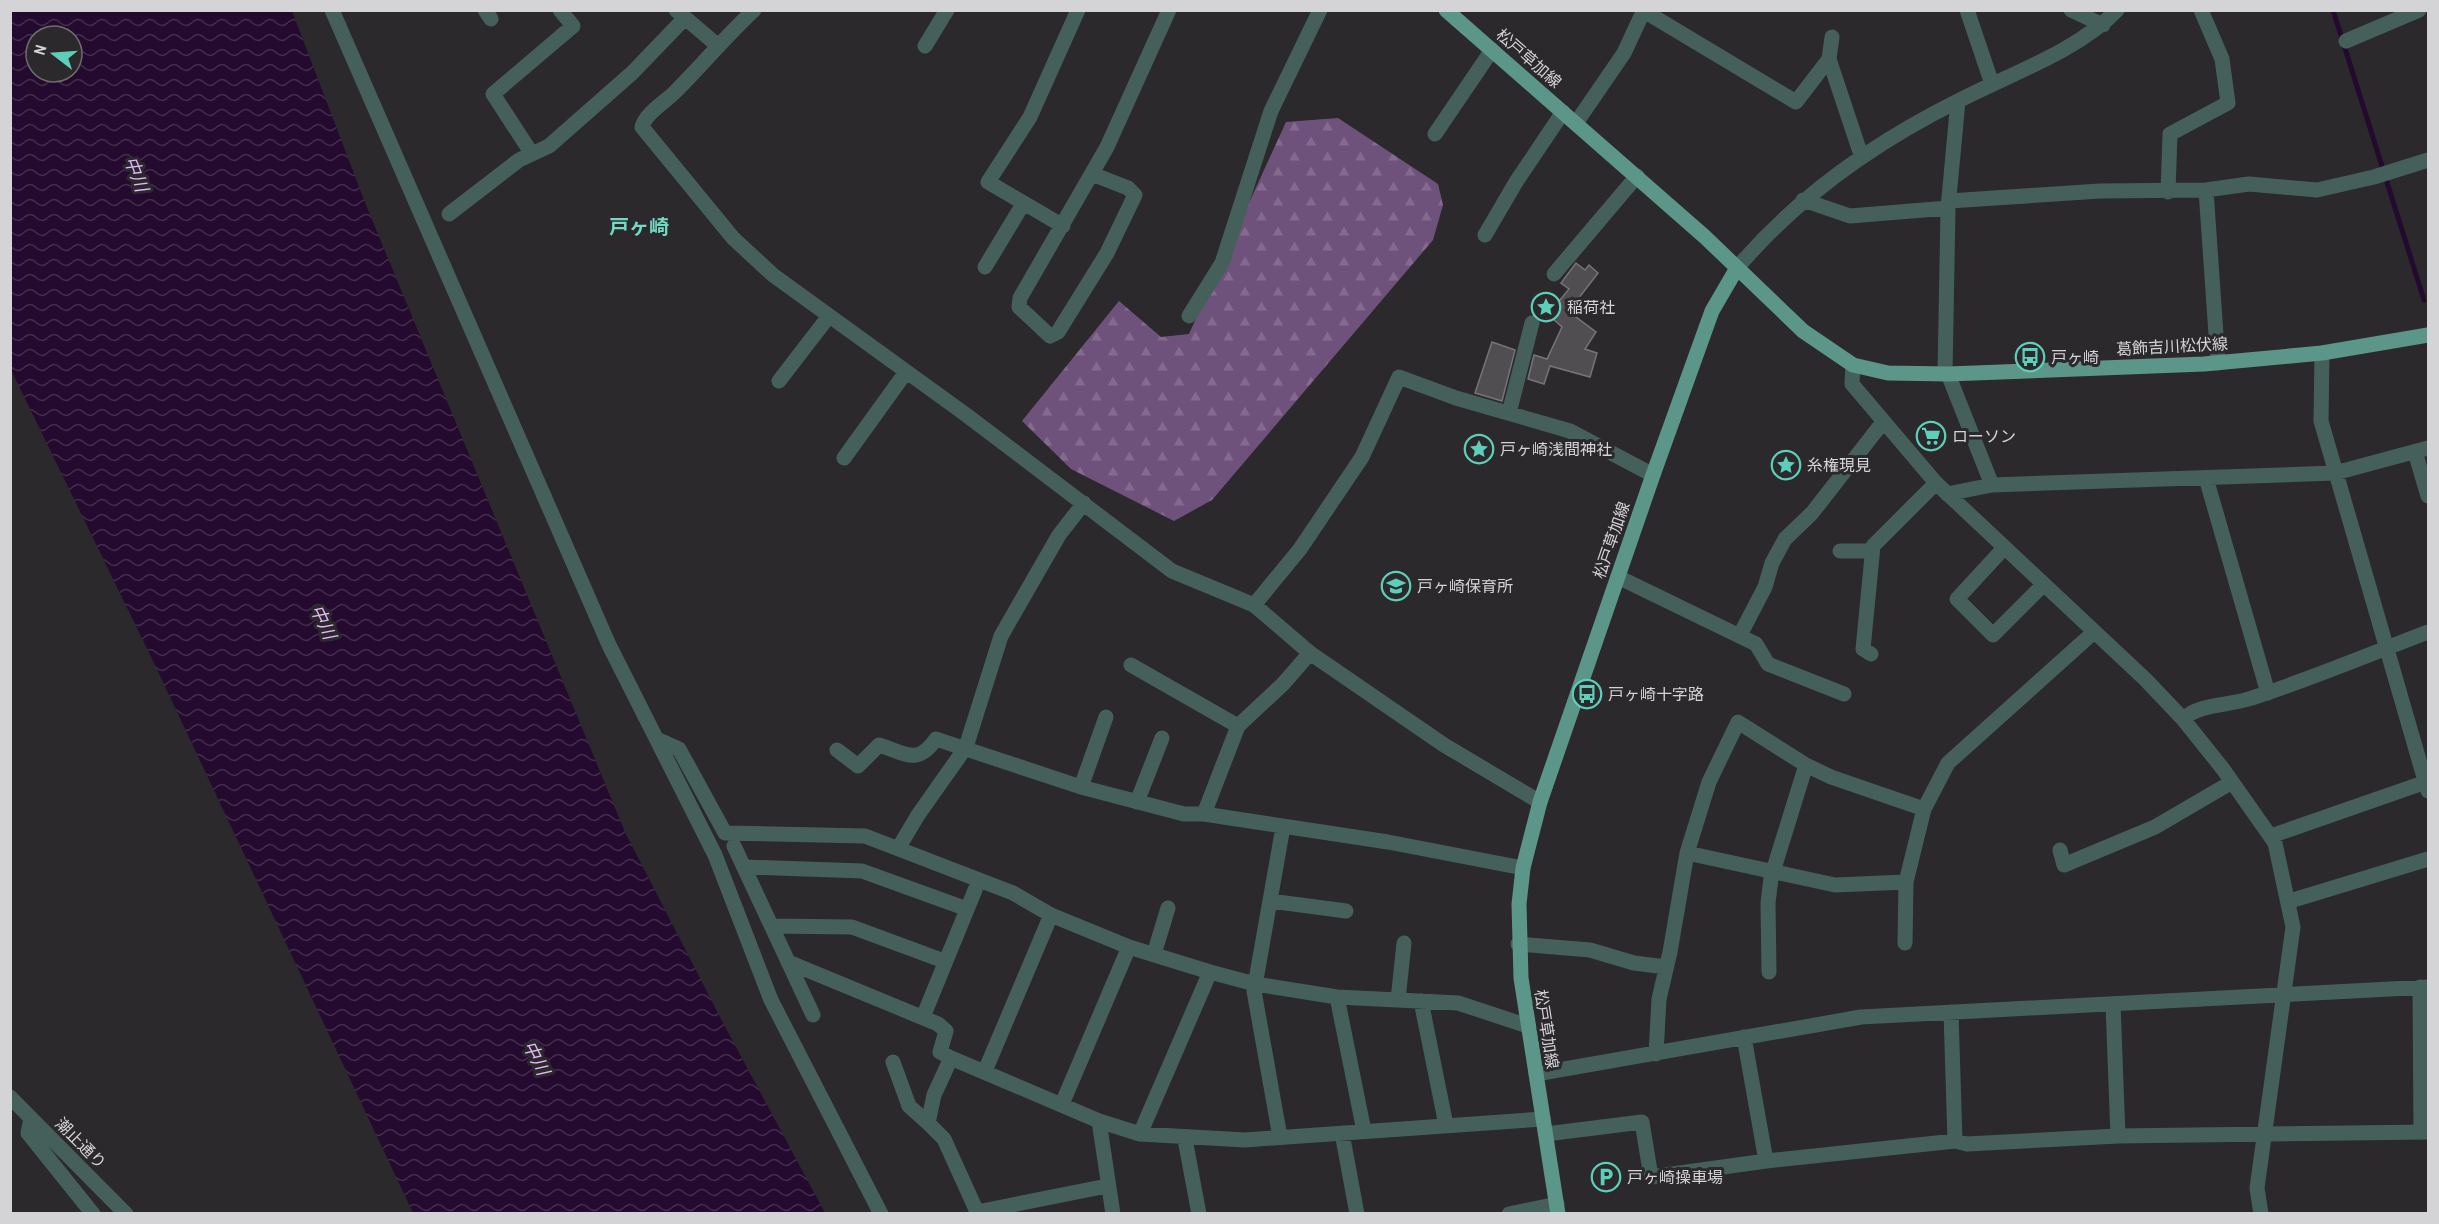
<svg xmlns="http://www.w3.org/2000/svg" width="2439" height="1224" viewBox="0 0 2439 1224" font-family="'Archivo Narrow','Noto Sans JP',sans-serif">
	<defs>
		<pattern id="forest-firs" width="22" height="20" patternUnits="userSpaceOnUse" patternTransform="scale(1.5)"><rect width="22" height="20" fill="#6f527c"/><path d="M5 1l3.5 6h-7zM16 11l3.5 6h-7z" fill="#836a8e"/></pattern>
		<pattern id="water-waves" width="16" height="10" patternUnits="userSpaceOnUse" patternTransform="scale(1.5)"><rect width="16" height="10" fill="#240a2f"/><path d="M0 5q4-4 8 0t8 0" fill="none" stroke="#432d4c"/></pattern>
	</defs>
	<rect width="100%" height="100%" fill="#2b292c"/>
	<path fill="url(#forest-firs)" d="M1338,118L1438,184L1443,205L1433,240L1212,500L1174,521L1071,469L1022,421L1119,301L1161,337L1189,334L1286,122Z"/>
	<path fill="url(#water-waves)" fill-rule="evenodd" d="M11,10L292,11L366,205L625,832L722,1021L825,1213H413L154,663L11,370ZM36,36H72V72H36Z"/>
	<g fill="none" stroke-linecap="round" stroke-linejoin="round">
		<path stroke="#240a2f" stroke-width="5" d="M2333,10L2424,300"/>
	</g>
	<path fill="#514e52" stroke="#777478" stroke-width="1.5" d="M1576,263L1585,270L1589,265L1598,273L1578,299L1582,302L1572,314L1596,332L1585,349L1597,353L1590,377L1550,366L1544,384L1528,379L1534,355L1547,359L1562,327L1552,318L1554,315L1550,312L1569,289L1561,283Z
		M1492,342L1515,350L1502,401L1475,393Z"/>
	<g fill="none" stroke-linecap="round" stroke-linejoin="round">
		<path stroke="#45605a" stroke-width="15" d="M332,10L609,645L715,855L771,1000L881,1214
			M485,10L491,19
			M676,10L717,45
			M754,10C726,36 703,64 677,90C666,102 646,112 642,127L733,238L773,275L965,414L1172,571L1254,605L1310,653L1444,745L1540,802
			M1967,10L1992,84
			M2071,10L2103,25
			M1644,11L1796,102L1829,59
			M1832,37L1829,59L1861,155
			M2346,41L2419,10
			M925,46L947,10
			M1576,123L1624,53L1644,10
			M1435,134L1492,50
			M532,154L493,94L573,26L560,10
			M1092,174L1128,188L1135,195L1107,253L1058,332L1050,336L1019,307L1020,298L1107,147L1169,10
			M2206,190L2218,363
			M2168,192L2170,134L2228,103L2222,59L2201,10
			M1803,200L1850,216L1948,208
			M1949,201L2100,191L2206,190L2249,184L2317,190L2374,177L2428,160
			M449,214L519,160L549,146L632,73L684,19
			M1063,226L988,182L1030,117L1078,10
			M1485,235L1516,182L1563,112
			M985,267L1023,204
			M1737,268C1799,195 1875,142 1960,100C2010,74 2078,51 2117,10
			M1554,274L1637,176
			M1189,316L1222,263L1271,111L1320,10
			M2322,353L2321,421L2428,791
			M1853,365L1852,384L1936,483L2146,680L2183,719L2223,769L2275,843L2293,927L2257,1188L2261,1214
			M1945,374L1948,208L1958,101
			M1948,374L1992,485
			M779,381L829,316
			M1509,413L1532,323
			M2415,452L2428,496
			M844,458L906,372
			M2206,478L2268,693
			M1947,494L1992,485L2335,473L2428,448
			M2004,548L1957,599L1993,635L2043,585
			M1840,551H1872
			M1618,577L1756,644L1768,664L1844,694
			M1254,605L1300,549L1362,457L1399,377L1456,398L1570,431L1653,475
			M1740,635L1765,587L1772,563L1785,539L1812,513L1883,422
			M1871,654L1863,649L1873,546L1936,483
			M1131,665L1238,726
			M2183,719C2201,703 2229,706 2252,698C2311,679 2370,654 2428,632
			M657,739L679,749L725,833L865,836L1013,893L1051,915L1129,947L1210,972L1255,984L1337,997L1458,1003L1528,1026
			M837,750L858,766L879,745C906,753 917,766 936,739L1081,787L1184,814H1204L1388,842L1523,868
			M1806,765L1831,777L1924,809
			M1081,787L1106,717
			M1137,802L1162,738
			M1204,814L1238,726L1283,684L1310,653
			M2271,836L2426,782
			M734,846L813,1015
			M899,847L918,815L966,747L1001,636L1059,535L1084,503
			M2060,850L2064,865L2155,827L2232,782
			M1687,853L1835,885L1906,882L1905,943
			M744,867L862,871L967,909
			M1906,882L1924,809L1948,763L2094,632
			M1270,901L1346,911
			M2290,901L2428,859
			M772,926L852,927L944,961
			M1518,944L1590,950L1634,963L1666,967
			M1154,954L1168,908
			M788,962L938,1024L946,1031L940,1052L951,1058L1099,1121L1140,1134L1245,1140L1543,1119
			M2420,987L2421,1132
			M1337,997L1364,1131
			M1398,1000L1404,943
			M1421,1001L1446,1125
			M2113,1004L2118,1136
			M1951,1012L1955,1141
			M923,1017L975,890
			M1744,1037L1766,1161
			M1656,1054L1659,999L1670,952L1687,853L1709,782L1738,722L1806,765L1771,878L1768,903L1769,972
			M951,1058L934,1095L928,1123L944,1139L978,1214
			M893,1062L909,1106L928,1123
			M985,1071L1051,915
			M1536,1074L1861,1017L2428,987
			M10,1097L126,1214
			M1062,1104L1129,947
			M31,1118L28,1133L93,1214
			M1099,1121L1113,1214
			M1342,1133L1357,1214
			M1140,1134L1210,972
			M1546,1134L1642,1122L1651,1177L1766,1161L1955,1141L1967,1144L2118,1136L2428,1132
			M1280,1137L1254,991L1283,827
			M1185,1139L1199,1214
			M977,1212L1107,1186
			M1509,1214L1557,1204"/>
		<path stroke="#5c9689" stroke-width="15" d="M1446,10L1705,237L1803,331L1853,365L1888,373L1948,374L2204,364L2322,353L2428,335
			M1558,1214L1521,978L1519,904L1523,868L1540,802L1653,475L1712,311L1737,268"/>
	</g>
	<defs>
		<g id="sight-ring" transform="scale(1.5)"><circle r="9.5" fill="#2b292c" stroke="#5dceb9" stroke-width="1.5"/><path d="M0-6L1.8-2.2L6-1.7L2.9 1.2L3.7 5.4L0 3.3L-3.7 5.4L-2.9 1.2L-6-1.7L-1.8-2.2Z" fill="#5dceb9"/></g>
		<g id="bus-ring" transform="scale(1.5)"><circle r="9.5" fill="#2b292c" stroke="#5dceb9" stroke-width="1.5"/><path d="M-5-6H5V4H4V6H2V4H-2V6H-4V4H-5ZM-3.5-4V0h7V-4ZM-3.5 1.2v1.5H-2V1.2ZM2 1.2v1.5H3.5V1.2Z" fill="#5dceb9"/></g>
		<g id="supermarket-ring" transform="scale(1.5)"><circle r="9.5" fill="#2b292c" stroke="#5dceb9" stroke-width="1.5"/><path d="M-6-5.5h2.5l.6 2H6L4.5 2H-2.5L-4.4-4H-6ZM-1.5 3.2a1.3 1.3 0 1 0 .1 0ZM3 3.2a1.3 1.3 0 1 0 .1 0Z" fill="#5dceb9"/></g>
		<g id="school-ring" transform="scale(1.5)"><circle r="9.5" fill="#2b292c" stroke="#5dceb9" stroke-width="1.5"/><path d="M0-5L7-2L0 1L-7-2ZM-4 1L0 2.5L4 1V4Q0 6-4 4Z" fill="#5dceb9"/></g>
		<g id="parking-ring" transform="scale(1.5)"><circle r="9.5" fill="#2b292c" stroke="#5dceb9" stroke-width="1.5"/><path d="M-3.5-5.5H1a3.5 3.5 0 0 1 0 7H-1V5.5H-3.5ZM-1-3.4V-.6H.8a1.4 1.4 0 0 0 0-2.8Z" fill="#5dceb9"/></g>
	</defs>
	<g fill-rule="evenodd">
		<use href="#sight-ring" x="1546" y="307"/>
		<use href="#bus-ring" x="2030" y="357"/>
		<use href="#supermarket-ring" x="1931" y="436"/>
		<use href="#sight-ring" x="1479" y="449"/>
		<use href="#sight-ring" x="1786" y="465"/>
		<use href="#school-ring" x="1396" y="586"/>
		<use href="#bus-ring" x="1587" y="694"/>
		<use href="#parking-ring" x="1606" y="1177"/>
	</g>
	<g text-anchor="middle" stroke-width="6" stroke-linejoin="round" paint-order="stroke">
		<g font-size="16" fill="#d4d3d5" stroke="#2b292c">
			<text transform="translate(1529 58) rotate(41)" y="6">松戸草加線</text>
			<text transform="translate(2172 346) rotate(-3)" y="6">葛飾吉川松伏線</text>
			<text transform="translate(1611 540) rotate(-71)" y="6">松戸草加線</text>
			<text transform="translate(1547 1029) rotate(81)" y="6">松戸草加線</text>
			<text transform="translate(81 1143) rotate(45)" y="6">潮止通り</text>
		</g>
		<g font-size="16" fill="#d4d3d5" stroke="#2b292c" text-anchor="start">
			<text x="1567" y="313">稲荷社</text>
			<text x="2051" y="363">戸ヶ崎</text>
			<text x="1952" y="442">ローソン</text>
			<text x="1500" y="455">戸ヶ崎浅間神社</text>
			<text x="1807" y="471">糸権現見</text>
			<text x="1417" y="592">戸ヶ崎保育所</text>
			<text x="1608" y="700">戸ヶ崎十字路</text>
			<text x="1627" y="1183">戸ヶ崎操車場</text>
		</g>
		<g font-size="18" font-style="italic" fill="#e5b7fb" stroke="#2b292c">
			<text transform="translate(136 174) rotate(69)" y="6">中川</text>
			<text transform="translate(323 622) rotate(65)" y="6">中川</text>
			<text transform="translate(536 1058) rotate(63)" y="6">中川</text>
		</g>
		<g font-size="20" font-weight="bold" fill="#73d8c4" stroke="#2b292c">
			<text x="639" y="234">戸ヶ崎</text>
		</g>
	</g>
	<rect width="2439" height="1224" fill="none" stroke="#d4d3d5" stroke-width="24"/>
	<g transform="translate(54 54) rotate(287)"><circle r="28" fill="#2b292c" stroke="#6f6d70" stroke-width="1.5"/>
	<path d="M0-4.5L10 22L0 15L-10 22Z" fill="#5dceb9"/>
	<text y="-9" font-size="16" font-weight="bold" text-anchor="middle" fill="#d4d3d5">N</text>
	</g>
</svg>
